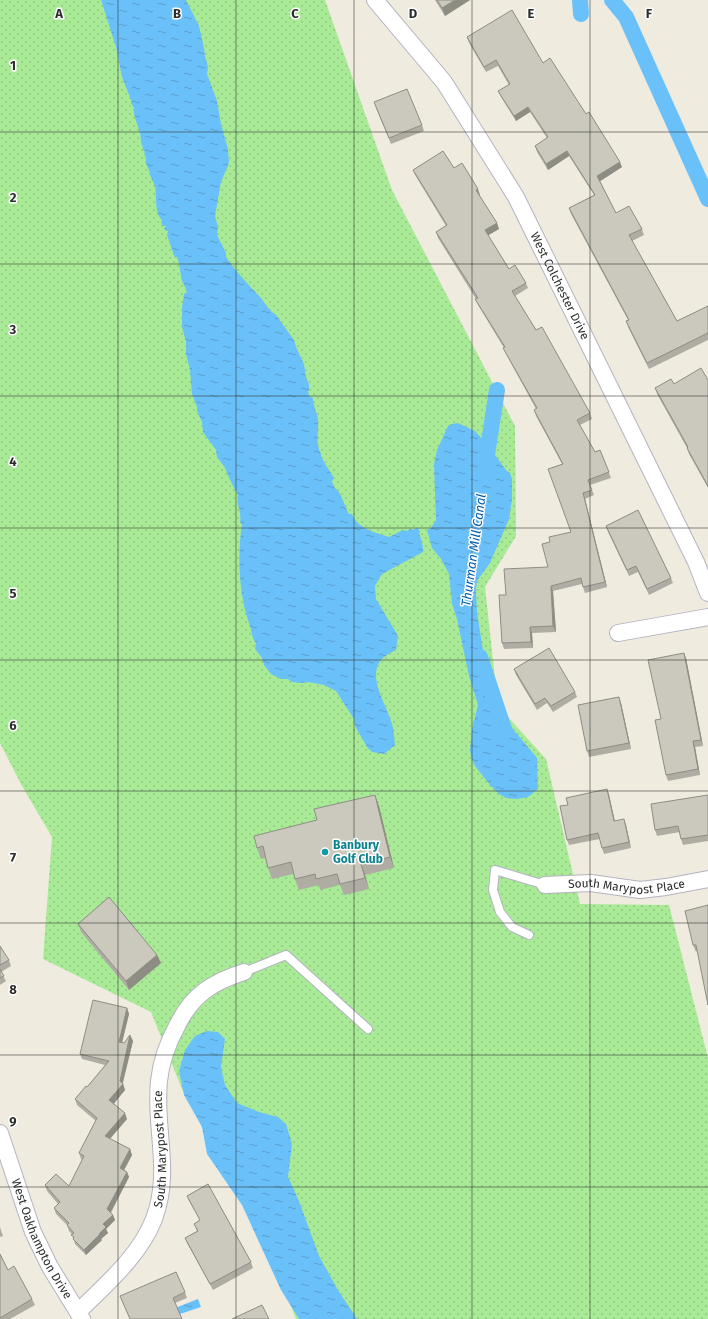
<svg xmlns="http://www.w3.org/2000/svg" width="708" height="1319" viewBox="0 0 708 1319" font-family="'Fira Sans',sans-serif">
	<defs>
		<pattern id="grass-dots" width="8" height="8" patternUnits="userSpaceOnUse"><rect width="8" height="8" fill="#a9ea97"/><path d="M2 2h.1M6 6h.1" fill="none" stroke="#92c982" stroke-width="1.8" stroke-linecap="round"/></pattern>
		<pattern id="water-ripples" width="26" height="14" patternUnits="userSpaceOnUse"><rect width="26" height="14" fill="#6ac1fa"/><path d="M2 4q2-2 4 0t4 0M15 11q2-2 4 0t4 0" fill="none" stroke="#589dcb"/></pattern>
	</defs>
	<rect width="100%" height="100%" fill="#f0ebdf"/>
	<path fill="url(#grass-dots)" d="M0,0H325L392,190L515,426L516,536L485,587L498,706L546,759L580,904L669,905L708,1058V1319H296L274,1261L182,1089L151,1012L43,959L52,837L22,786L0,743Z"/>
	<path fill="url(#water-ripples)" d="M101,0H186L199,26L204,48L205,56L208,67L207,74L217,101L221,124L228,149L229,163L221,182L215,216L218,227L217,235L226,253V257C236,272 249,285 261,298C266,304 269,311 276,315L294,340L296,347L304,364L306,377L309,384V390L308,391L309,396L313,398C313,406 317,412 318,419C319,431 315,443 321,454V456C325,464 329,470 334,478L332,481L334,487C342,493 344,505 349,514H352C358,529 374,532 389,537L403,530L407,531L410,529L413,530L416,528H418L420,532L419,534C421,537 424,549 423,552L382,574L375,586L376,599L398,636L396,650C390,653 382,657 379,663C369,680 387,706 392,724C394,730 394,738 395,745L384,754L372,752L367,747L355,726L354,719L336,691L324,685L308,682L301,683L292,682L288,679H281L271,674L264,665L262,658L255,649L256,643C251,638 252,629 249,623C239,595 237,554 242,525L240,522C242,513 236,504 238,495L231,482L225,468L217,457L216,450L203,432L202,422L197,411V407L192,394L190,370L186,354V342L182,327V307L184,294L187,292C186,287 183,285 182,280C180,273 180,264 177,257L175,258L167,235L168,231L164,229L166,226H163L161,222L162,220C154,213 157,196 155,187C154,182 151,179 150,175C150,170 147,167 146,163C146,159 146,157 144,154L145,152L143,150C143,146 141,144 141,140C140,138 141,136 140,133C138,125 133,116 134,108L131,103V100L122,77L116,47Z
		M458,423L475,431L490,448L506,470L510,473L512,479V499L509,519L490,563L477,581L476,589L477,613L490,693L498,711L537,758L538,789L528,797L517,799L506,798L499,794L491,786L475,766L472,760L470,751L472,729L478,705L469,676L457,619L452,604L449,574L441,559L432,548L427,530L431,528L436,520L434,464L437,450L448,426L452,424Z
		M207,1031L218,1032L225,1039L221,1067L225,1085L237,1103L259,1112L278,1117L286,1124L292,1144L288,1177L299,1201L319,1256L338,1290L357,1319H299L281,1290L242,1205L207,1154L202,1127L184,1095L179,1071L185,1050L195,1036Z
		M198,1299L201,1307L177,1315L175,1308Z"/>
	<g fill="none" stroke-linecap="round" stroke-linejoin="round">
		<path stroke="#6ac1fa" stroke-width="16" d="M580,0L581,14
			M612,0L626,17L708,199
			M485,468L497,390
			M480,657L505,732"/>
		<g stroke="#b3b3c2" stroke-width="10">
			<path id="service" d="M529,935L512,927L500,912L493,890L495,870L545,885
				M244,972L286,955L368,1029"/>
		</g>
		<g stroke="#b3b3c2" stroke-width="18">
			<g id="minor">
				<path id="s1" d="M375,0L444,82L516,197L696,562L708,593"/>
				<path d="M618,633L708,617"/>
				<path id="s2" d="M545,885L591,883L640,890L666,887L708,879"/>
				<path id="s3" d="M0,1133L33,1232L50,1267L82,1319"/>
				<path id="s4" d="M78,1312C106,1284 139,1257 154,1219C172,1171 154,1129 159,1081C161,1061 168,1042 178,1024C193,994 213,982 244,972"/>
			</g>
		</g>
		<use href="#service" stroke="#fff" stroke-width="8"/>
		<use href="#minor" stroke="#fff" stroke-width="16"/>
	</g>
	<path fill="#afada3" d="M435,0H470L445,16Z
		M467,37L543,63L622,167L600,181L616,213L642,229L644,235L632,241L677,321L708,306V340L649,369L628,327L626,321L628,320L571,214L569,208L594,195L569,156L548,170L537,152L535,146L547,138L530,112L516,121L501,97L498,91L509,85L498,66L486,72L469,43Z
		M376,108L422,125L424,131L391,144Z
		M454,168L480,195H479L497,223L499,229L488,235L509,269L526,283L528,288L515,296L536,330L590,413L592,419L580,425L595,452L600,450L611,478L590,485L594,495L585,499L607,587L585,593L582,584L553,591L556,632L532,633L533,648L504,649L502,643L506,595L548,567L550,542L571,532L562,464L536,416L534,410L536,409L506,354L504,348L478,305L475,299H476L438,238L436,232L446,226L415,175L413,170Z
		M708,380V488L689,454L687,448L657,394L655,388L674,384Z
		M606,526L671,578L673,583L649,595L638,572L629,576L608,532Z
		M686,658L703,746L695,747L700,775L668,781L666,775L661,719Z
		M514,669L575,692L577,697L553,712L547,703L537,710L516,675Z
		M621,703L631,749L589,757L587,751Z
		M607,789L609,795L615,821L626,825L631,848L604,854L602,848L600,839L569,845L567,840L568,805Z
		M708,795V841L683,845L681,839L680,832L657,836L655,830Z
		M379,806L394,868L365,875L369,889L344,895L340,885L320,890L319,885L299,890L293,874L272,879L268,868L265,858L261,859L257,848Z
		M708,905L697,951L696,952L693,945Z
		M78,924L157,955L161,963L129,990L81,932Z
		M0,946L9,960L11,966L1,972L6,981L0,985Z
		M127,1008L129,1014L122,1042L124,1043L130,1035L133,1041L123,1083L125,1090L114,1103L127,1119L110,1139L130,1149L132,1155L124,1170L127,1172L129,1177L111,1213L113,1215L115,1220L106,1229L108,1233L101,1239L102,1240L86,1255L75,1244L72,1234L69,1231L67,1225L56,1214L54,1208L58,1204L47,1191L45,1185L69,1186L83,1160L81,1159L79,1153L96,1121L77,1105L75,1099L87,1087L105,1065L82,1059L80,1054Z
		M187,1196L251,1262L253,1268L213,1290L187,1243L185,1238L197,1231L194,1224L200,1220L189,1201Z
		M0,1227L3,1236L0,1237Z
		M0,1254L8,1270L32,1299L35,1305L10,1319H0Z
		M185,1292L187,1298L175,1303L182,1319H130L120,1296Z"/>
	<path fill="#8e8d84" d="M455,0H470L445,16L442,8Z
		M528,107L530,112L516,121L514,116Z
		M567,151L569,156L548,170L546,164Z
		M620,162L622,167L599,182L597,176Z
		M478,189L480,195L478,196L476,190Z
		M497,223L499,229L487,236L485,230Z
		M583,493L585,499L607,587L605,582Z
		M551,586L553,591L556,632L553,626Z
		M530,627L532,633L533,648L531,642Z
		M684,653L686,658L703,746L701,740Z
		M619,697L621,703L631,749L629,743Z
		M693,741L695,747L700,775L698,769Z
		M607,789L609,795L616,827L614,821Z
		M375,795L379,806L394,868L390,857Z
		M624,819L626,825L631,848L629,842Z
		M361,864L365,875L369,889L365,878Z
		M157,955L161,963L129,990L126,981Z
		M127,1008L129,1014L121,1047L119,1042Z
		M130,1035L133,1041L122,1085L123,1084L125,1090L112,1106L109,1100L120,1081Z
		M125,1113L127,1119L107,1142L105,1136Z
		M130,1149L132,1155L122,1174L120,1168Z
		M127,1172L129,1177L109,1215L107,1209Z
		M113,1215L115,1220L106,1229L108,1233L101,1239L102,1240L86,1255L84,1250L99,1234L103,1224Z"/>
	<path fill="#cbc9bd" stroke="#8e8d84" d="M437,0H455L442,8Z
		M512,10L543,63L550,58L586,114L589,112L620,162L597,176L616,213L629,206L642,229L629,235L677,321L708,306V334V333L647,363L626,321L629,320L569,208L595,195L567,151L546,164L535,146L548,137L528,107L514,116L498,91L510,84L496,60L484,67L467,37Z
		M407,89L422,125L389,138L374,102Z
		M443,151L454,168L462,163L478,189L476,190L497,223L485,230L509,269L515,265L526,283L512,291L536,330L542,327L590,413L577,420L595,452L600,450L609,472L588,480L592,490L583,493L605,582L583,587L581,578L551,586L553,626L530,627L531,642L502,643L499,595H506L504,569L548,567L542,544L550,542L549,537L571,532L548,469L563,464L534,410L537,408L503,348L505,347L475,299L478,298L436,232L447,225L413,170Z
		M701,368L708,380V486L687,448L688,447L655,388L671,379L674,384Z
		M638,510L671,578L647,589L636,566L627,570L606,526Z
		M549,648L575,692L551,706L545,698L535,704L514,669Z
		M684,653L701,740L693,741L698,769L666,775L655,720L661,719L648,660Z
		M619,697L629,743L587,751L578,705Z
		M607,789L614,821L624,819L629,842L602,848L598,833L567,840L560,806L568,805L566,798Z
		M375,795L390,857L361,864L365,878L340,884L337,874L316,879L315,874L295,879L291,862L268,868L263,846L257,848L254,836L317,820L314,809Z
		M708,795V835L681,839L678,826L655,830L651,804Z
		M109,897L157,955L126,981L78,924Z
		M708,905V1005L696,945H693L685,911Z
		M0,946L9,960L0,965Z
		M0,969L4,976L0,978Z
		M93,1000L127,1008L119,1042L124,1043L130,1035L120,1081L123,1084L109,1100L125,1113L105,1136L130,1149L120,1168L127,1172L107,1209L113,1215L103,1224L106,1227L99,1234H100L84,1250L73,1239L74,1237L71,1235L74,1233L67,1225L69,1223L54,1208L60,1202L45,1185L56,1174L69,1186L84,1156L79,1153L97,1118L75,1099L86,1086L87,1087L109,1061L80,1054Z
		M208,1184L251,1262L210,1284L185,1238L198,1231L194,1224L200,1220L187,1196Z
		M0,1254L8,1270L14,1266L32,1299L0,1318Z
		M176,1272L185,1292L173,1298L182,1319H130L120,1296Z
		M262,1305L269,1319H232Z"/>
	<path fill="none" stroke="#2d2d2d" stroke-width="1" stroke-opacity="0.55" d="M118,0V1319M236,0V1319M354,0V1319M472,0V1319M590,0V1319M0,132H708M0,264H708M0,396H708M0,528H708M0,660H708M0,791H708M0,923H708M0,1055H708M0,1187H708"/>
	<circle fill="#0f9aa8" stroke="#fff" stroke-width="1.5" cx="325" cy="852" r="4"/>
	<g text-anchor="middle" stroke-width="3" stroke-linejoin="round" paint-order="stroke">
		<g font-size="12" fill="#2d2d2d" stroke="#fff">
			<text dy="4" stroke="none"><textPath href="#s1" startOffset="342">West Colchester Drive</textPath></text>
			<text dy="4" stroke="none"><textPath href="#s2" startOffset="82">South Marypost Place</textPath></text>
			<text dy="4" stroke="none"><textPath href="#s4" startOffset="192">South Marypost Place</textPath></text>
			<text dy="4" stroke="none"><textPath href="#s3" startOffset="114">West Oakhampton Drive</textPath></text>
		</g>
		<g font-size="12" font-weight="bold" fill="#0d838f" stroke="#fff" text-anchor="start">
			<text x="333" y="849">Banbury<tspan x="333" dy="14">Golf Club</tspan></text>
		</g>
		<g font-size="13" font-style="italic" fill="#015cae" stroke="#fff">
			<text transform="translate(473 550) rotate(-82)" y="5">Thurman Mill Canal</text>
		</g>
	</g>
	<g font-size="13" text-anchor="middle" font-weight="bold" fill="#2d2d2d" stroke="#fff" stroke-width="3" stroke-linejoin="round" paint-order="stroke">
		<text x="59" y="18">A</text>
		<text x="177" y="18">B</text>
		<text x="295" y="18">C</text>
		<text x="413" y="18">D</text>
		<text x="531" y="18">E</text>
		<text x="649" y="18">F</text>
		<text x="13" y="70">1</text>
		<text x="13" y="202">2</text>
		<text x="13" y="334">3</text>
		<text x="13" y="466">4</text>
		<text x="13" y="598">5</text>
		<text x="13" y="730">6</text>
		<text x="13" y="862">7</text>
		<text x="13" y="994">8</text>
		<text x="13" y="1126">9</text>
	</g>
</svg>
